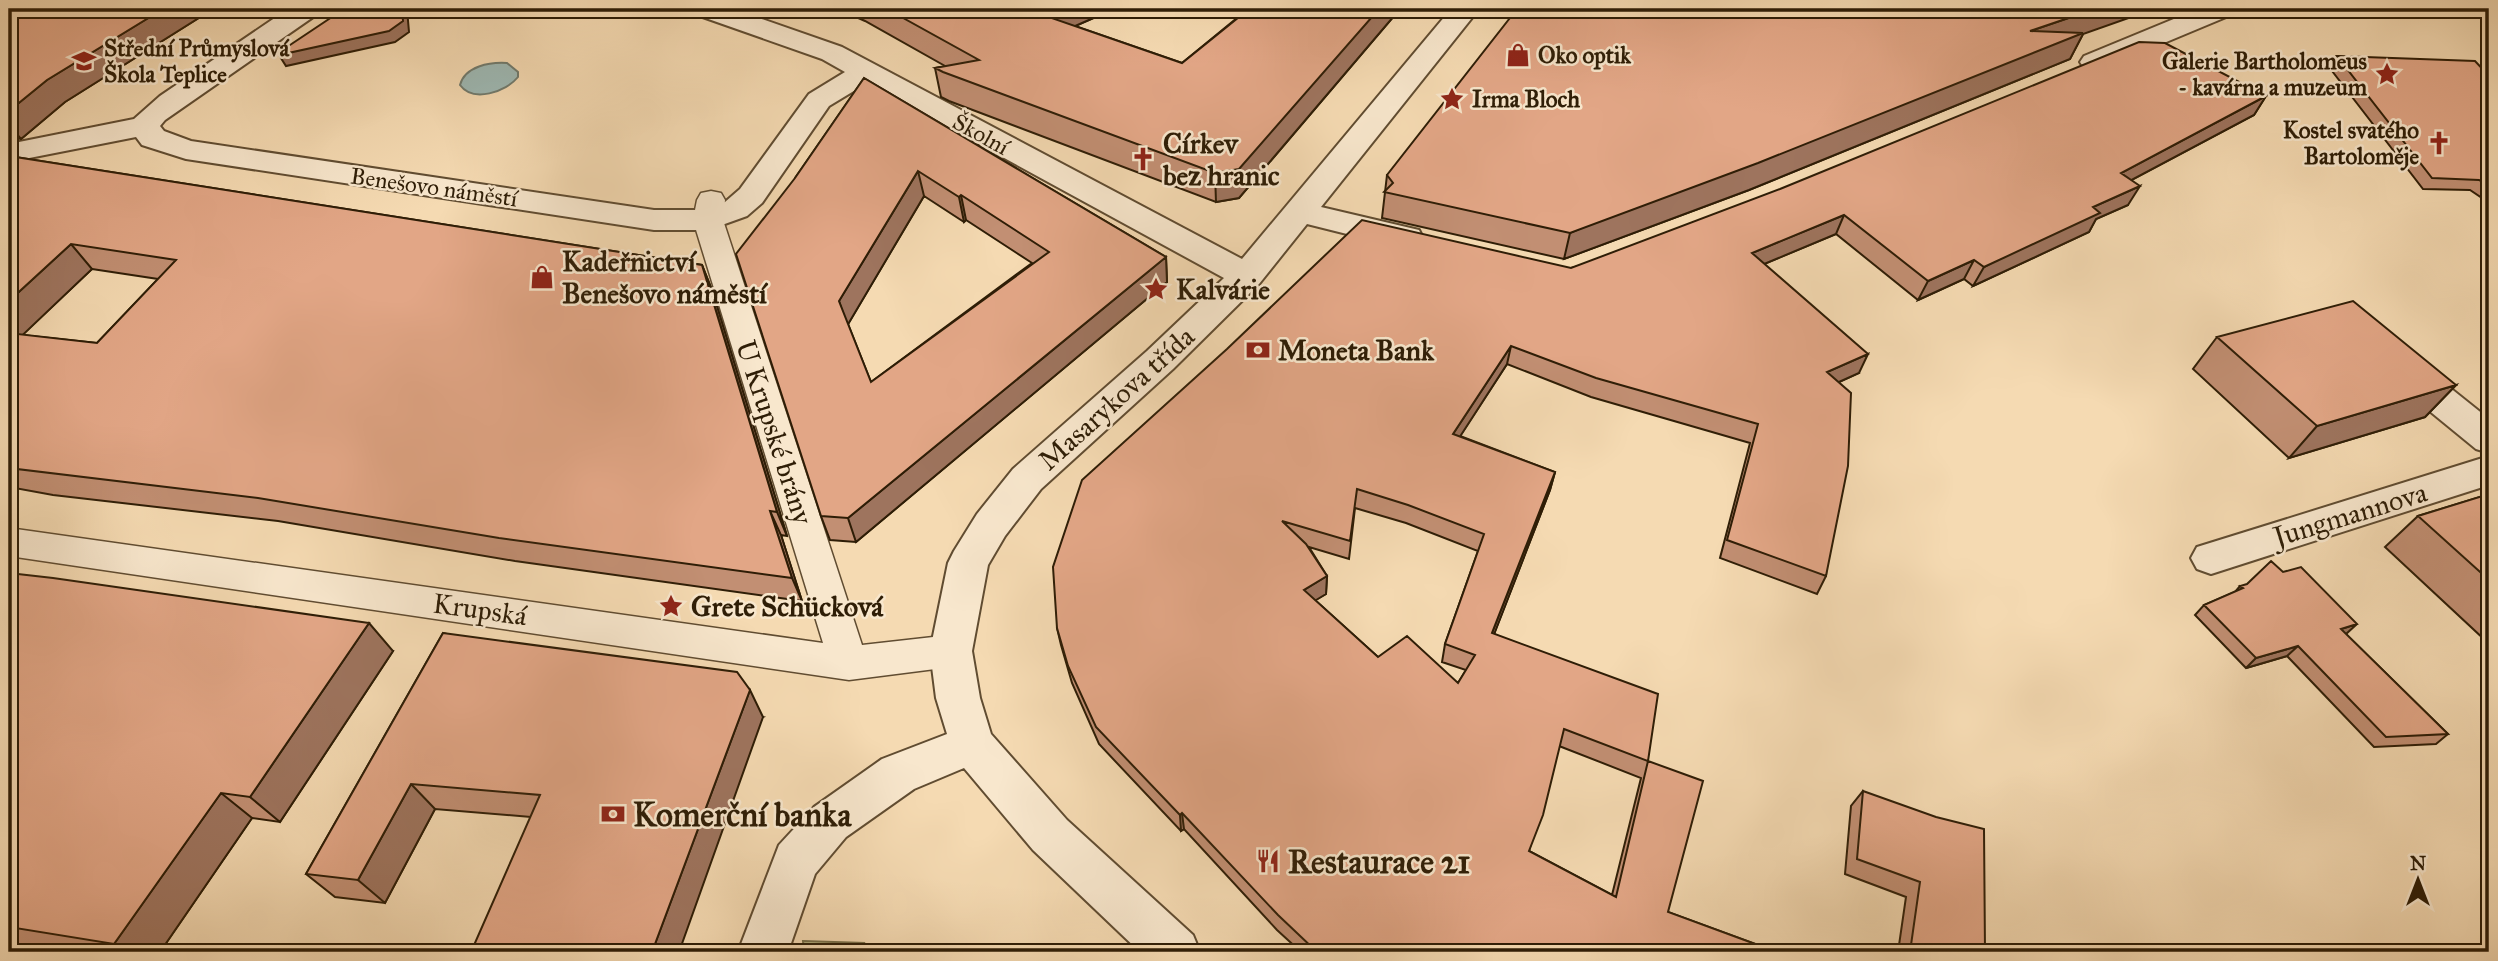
<svg xmlns="http://www.w3.org/2000/svg" width="2498" height="961" viewBox="0 0 2498 961" font-family="'IM FELL Great Primer',serif">
	<rect width="100%" height="100%" fill="#f5dab2"/>
	<filter id="stains"><feTurbulence type="fractalNoise" baseFrequency=".00286" numOctaves="4"/><feColorMatrix values="0 0 0 0 .2 0 0 0 0 .09 0 0 0 0 .02 0 0 0 .5 -.17"/></filter>
	<radialGradient id="worn" r=".72"><stop offset=".6" stop-color="#630" stop-opacity="0"/><stop offset="1" stop-color="#630" stop-opacity=".3"/></radialGradient>
	<path fill="#c0be89" stroke="#776e48" stroke-width="2" d="M803,941L864,943L861,952H804Z"/>
	<path fill="#9eb9b4" stroke="#717b6e" stroke-width="2" d="M507,63L518,72V77C506,92 473,103 460,85C465,66 490,62 507,63Z"/>
	<g fill="none" stroke-linecap="round" stroke-linejoin="round">
		<g stroke="#604c31" stroke-width="3">
			<path id="pedestrian" d="M711,191L721,193L725,200L723,220L862,645L951,635L965,639L970,651L965,663L951,667L849,680L9,556V528L823,643L693,220L697,200L701,193Z"/>
		</g>
		<g stroke="#604c31" stroke-width="4">
			<path id="minor" d="M288,9H320L316,15L165,120L160,126L164,131L191,141L654,210H704L725,202L740,189L809,94L845,72L822,59L697,15L693,9H733L842,47L1242,259L1451,9H1479L1321,207L1419,230L1423,238L1419,246L1407,249L1307,224L1259,284L1173,369L1041,489L1005,536L988,565L972,651L980,698L991,734L1067,820L1193,935L1200,952H1140L1033,850L964,768L914,789L846,837L815,874L788,952H738L779,845L814,807L882,759L947,734L936,698L930,651L948,563L954,551L977,514L1013,469L1147,351L1224,278L867,83L829,106L762,203L747,216L708,230H654L186,159L142,145L136,137L9,162V144L134,119L160,96Z
				M2198,9H2235L2231,15L2104,68L2094,71L2084,68L2080,62L2084,56Z
				M2401,355L2414,359L2489,419V453L2476,449L2388,377L2383,368L2388,359Z
				M2489,456V485L2211,574L2197,569L2191,558L2197,547Z"/>
		</g>
		<use href="#pedestrian" fill="#f8e7cd" fill-rule="evenodd"/>
		<use href="#minor" fill="#f8e7cd" fill-rule="evenodd"/>
	</g>
	<path fill="#c28f73" stroke="#2e1d06" stroke-width="2" fill-rule="evenodd" d="M23,9H213L65,102L21,139L9,137V17Z
		M838,9H1114L1075,26L1182,63L1243,13L1228,9H1400L1239,198L1216,202L949,101L941,97L935,68L945,66L865,21Z
		M2083,34L2070,59L1749,190L1564,259L1382,218L1387,175Z
		M2337,56L2489,76V201L2485,200L2470,190L2423,189L2329,67Z
		M864,78L1166,257L1167,282L856,542L830,540L821,516L795,178ZM924,196L964,222L966,220L1032,263L871,382L848,324Z
		M2266,96L2254,115L2131,180L2128,205L2096,219L2089,232L1973,286L1964,279L1918,300L1836,234L1764,264L1859,373L1839,382L1826,576L1817,594L1720,558L1750,443L1591,397L1507,364L1460,436L1555,472L1550,490L1494,634L1648,761L1668,912L1777,952H1301L1277,930L1184,829L1181,831L1099,744L1072,683L1061,645L1057,628L1571,268ZM1355,508L1406,523L1478,551L1445,644L1442,662L1466,670L1458,683L1378,657L1315,600L1326,594L1327,576L1309,547L1349,559ZM1559,746L1641,778L1612,895L1529,851Z
		M9,156L702,265L712,290L787,536L781,535L802,601L515,561L278,521L53,495L9,487ZM92,269L158,279L97,343L22,335Z
		M2217,337L2456,385L2425,417L2289,458L2193,369Z
		M2489,494V640L2486,641L2385,547L2418,516Z
		M9,573L393,651L280,822L252,818L160,952H66L9,943Z
		M2240,586L2346,634L2448,734L2436,744L2374,747L2287,656L2246,668L2195,615L2204,605L2235,592Z
		M443,633L763,717L531,817L435,809L385,903L335,897L306,874Z
		M1863,791L1985,952H1898L1906,897L1845,874L1851,806Z"/>
	<path fill="#9e745e" stroke="#2e1d06" stroke-width="2" d="M163,9H213L65,102L21,139L9,125V111L47,80Z
		M402,9H407L409,32L395,42L286,66L279,55Z
		M1046,9H1114L1041,41L1037,13Z
		M1379,9H1400L1239,198L1216,202L1215,173Z
		M2095,9H2154L2083,34L2070,59L1749,190L1564,259L1570,233L2030,31Z
		M2266,96L2254,115L2109,192L2121,173Z
		M918,171L924,196L847,326L839,301Z
		M2140,186L2128,205L2096,219L2089,232L1973,286L1984,267L2093,207Z
		M961,195L966,220L964,222L959,197Z
		M1844,215L1836,234L1745,272L1752,253Z
		M71,244L92,269L9,348V301Z
		M1166,257L1167,282L856,542L848,518Z
		M1974,260L1964,279L1918,300L1928,281Z
		M702,265L712,290L787,536L777,512Z
		M1511,346L1507,364L1450,452L1453,434Z
		M1868,354L1859,373L1819,391L1827,372Z
		M2456,385L2425,417L2289,458L2317,426Z
		M1555,472L1550,490L1488,650L1492,633Z
		M770,511L781,535L802,601L792,578Z
		M1327,576L1326,594L1303,608L1304,590Z
		M369,623L393,651L280,822L250,797Z
		M2357,624L2346,634L2330,639L2341,629Z
		M2298,646L2287,656L2246,668L2256,658Z
		M750,690L763,717L679,952H652Z
		M411,784L435,809L385,903L358,880Z
		M221,793L252,818L160,952H128L114,944Z
		M1182,813L1184,829L1181,831L1180,815Z"/>
	<path fill="#e2a686" stroke="#2e1d06" stroke-width="2" fill-rule="evenodd" d="M23,9H163L47,80L9,111V17Z
		M344,9H402L403,21L389,31L279,55L278,53Z
		M887,9H1046L1037,13L1182,63L1249,9H1379L1239,169L1215,173L943,72L935,68L979,60Z
		M1517,9H2095L2030,31L2083,33L1758,163L1570,233L1384,192L1393,183L1387,175Z
		M2139,42L2165,43L2266,96L2121,173L2140,186L2093,207L2100,213L1984,267L1974,260L1928,281L1844,215L1752,253L1868,354L1827,372L1851,393L1848,466L1826,576L1727,540L1758,424L1596,378L1511,346L1453,434L1555,472L1492,633L1658,694L1648,761L1703,781L1668,912L1777,952H1317L1278,915L1182,813L1180,815L1096,727L1068,666L1057,628L1053,567L1082,480L1227,349L1362,220L1571,268L1780,189ZM1357,489L1408,505L1484,534L1445,644L1475,655L1458,683L1407,636L1378,657L1304,590L1327,576L1306,544L1282,521L1350,541ZM1564,729L1648,761L1616,897L1529,851L1543,815Z
		M2337,56L2475,61L2489,76V186L2479,180L2432,178Z
		M864,78L1166,257L848,518L821,516L736,254L795,178ZM918,171L959,197L961,195L1049,252L871,382L839,301Z
		M9,156L702,265L777,512L770,511L792,578L499,538L258,498L9,468V333L97,343L176,260L71,244L9,301Z
		M2353,301L2456,385L2317,426L2217,337Z
		M2489,494V580L2418,516Z
		M2271,561L2283,572L2301,567L2357,624L2341,629L2448,734L2386,737L2298,646L2256,658L2204,605L2243,588L2240,586L2247,584Z
		M9,573L53,578L369,623L250,797L221,793L114,944L9,927Z
		M443,633L737,672L750,690L652,952H471L540,795L411,784L358,880L306,874Z
		M1863,791L1936,817L1984,829L1985,952H1910L1920,882L1857,859Z"/>
	<defs>
		<g id="shop-bare" transform="scale(1.89)"><path d="M-5-2.5h2.3a2.7 3.5 0 0 1 5.4 0H5L5.5 6h-11ZM-1.5-2.5h3a1.5 2.3 0 0 0-3 0Z" fill="#8f2418" stroke="#f8e7cd" stroke-width="2.5" paint-order="stroke"/></g>
		<g id="university-bare" transform="scale(1.89)"><path d="M0-5L7-2L0 1L-7-2ZM-4 1L0 2.5L4 1V4Q0 6-4 4Z" fill="#8f2418" stroke="#f8e7cd" stroke-width="2.5" paint-order="stroke"/></g>
		<g id="sight-bare" transform="scale(1.89)"><path d="M0-6L1.8-2.2L6-1.7L2.9 1.2L3.7 5.4L0 3.3L-3.7 5.4L-2.9 1.2L-6-1.7L-1.8-2.2Z" fill="#8f2418" stroke="#f8e7cd" stroke-width="2.5" paint-order="stroke"/></g>
		<g id="church-bare" transform="scale(1.89)"><path d="M-1.2-6h2.4v3.5h3.3v2.4h-3.3V6h-2.4V-.1h-3.3v-2.4h3.3Z" fill="#8f2418" stroke="#f8e7cd" stroke-width="2.5" paint-order="stroke"/></g>
		<g id="bank-bare" transform="scale(1.89)"><path d="M-6-4H6V4H-6ZM0-2.3a2.3 2.3 0 1 0 0 4.6a2.3 2.3 0 1 0 0-4.6Z" fill="#8f2418" stroke="#f8e7cd" stroke-width="2.5" paint-order="stroke"/></g>
		<g id="restaurant-bare" transform="scale(1.89)"><path d="M-5-6h1v4h1v-4h1v4h1v-4h1v5L-1.5 .5V6h-2V.5L-5-1ZM5-6V6H3V1.5H1.5Q1.5-4 5-6Z" fill="#8f2418" stroke="#f8e7cd" stroke-width="2.5" paint-order="stroke"/></g>
	</defs>
	<g fill-rule="evenodd">
		<use href="#shop-bare" x="1518" y="55"/>
		<use href="#university-bare" x="84" y="61"/>
		<use href="#sight-bare" x="2387" y="74"/>
		<use href="#sight-bare" x="1452" y="99"/>
		<use href="#church-bare" x="2439" y="143"/>
		<use href="#church-bare" x="1143" y="159"/>
		<use href="#shop-bare" x="542" y="277"/>
		<use href="#sight-bare" x="1156" y="289"/>
		<use href="#bank-bare" x="1258" y="350"/>
		<use href="#sight-bare" x="671" y="606"/>
		<use href="#bank-bare" x="613" y="814"/>
		<use href="#restaurant-bare" x="1268" y="861"/>
	</g>
	<g text-anchor="middle" stroke-width="5" stroke-linejoin="round" paint-order="stroke">
		<g font-size="23" font-weight="bold" fill="#2e1d06" stroke="#f8e7cd" text-anchor="start">
			<text x="104" y="56">Střední Průmyslová<tspan x="104" dy="26">Škola Teplice</tspan></text>
			<text x="1538" y="63">Oko optik</text>
			<text x="2367" y="69" text-anchor="end">Galerie Bartholomeus<tspan x="2367" dy="26">- kavárna a muzeum</tspan></text>
			<text x="1472" y="107">Irma Bloch</text>
			<text x="2419" y="138" text-anchor="end">Kostel svatého<tspan x="2419" dy="26">Bartoloměje</tspan></text>
		</g>
		<g font-size="23" fill="#2e1d06" stroke="#f8e7cd">
			<text transform="translate(981 134) rotate(29)" y="8">Školní</text>
			<text transform="translate(434 187) rotate(8)" y="8">Benešovo náměstí</text>
		</g>
		<g font-size="28" font-weight="bold" fill="#2e1d06" stroke="#f8e7cd" text-anchor="start">
			<text x="1163" y="153">Církev<tspan x="1163" dy="32">bez hranic</tspan></text>
			<text x="562" y="271">Kadeřnictví<tspan x="562" dy="32">Benešovo náměstí</tspan></text>
			<text x="1176" y="299">Kalvárie</text>
			<text x="1278" y="360">Moneta Bank</text>
			<text x="691" y="616">Grete Schücková</text>
		</g>
		<g font-size="28" fill="#2e1d06" stroke="#f8e7cd">
			<text transform="translate(1116 398) rotate(-42)" y="10">Masarykova třída</text>
			<text transform="translate(775 432) rotate(72)" y="10">U Krupské brány</text>
			<text transform="translate(2350 514) rotate(-17)" y="10">Jungmannova</text>
			<text transform="translate(480 609) rotate(8)" y="10">Krupská</text>
		</g>
		<g font-size="33" font-weight="bold" fill="#2e1d06" stroke="#f8e7cd" text-anchor="start">
			<text x="633" y="826">Komerční banka</text>
			<text x="1288" y="873">Restaurace 21</text>
		</g>
	</g>
	<rect width="2498" height="961" fill="none" stroke="#f5dab2" stroke-width="35"/>
	<rect x="10" y="10" width="2477" height="940" fill="none" stroke="#2e1d06" stroke-width="3.5"/>
	<rect x="18" y="18" width="2463" height="926" fill="none" stroke="#2e1d06" stroke-width="2"/>
	<g transform="translate(2418 880)" stroke="#f8e7cd" stroke-width="5" paint-order="stroke">
	<path d="M0-5L12 26L0 18L-12 26Z" fill="#2e1d06"/>
	<text y="-10" font-size="19" font-weight="bold" text-anchor="middle" fill="#2e1d06">N</text>
	</g>
	<rect width="100%" height="100%" filter="url(#stains)"/>
	<rect width="100%" height="100%" fill="url(#worn)"/>
</svg>
